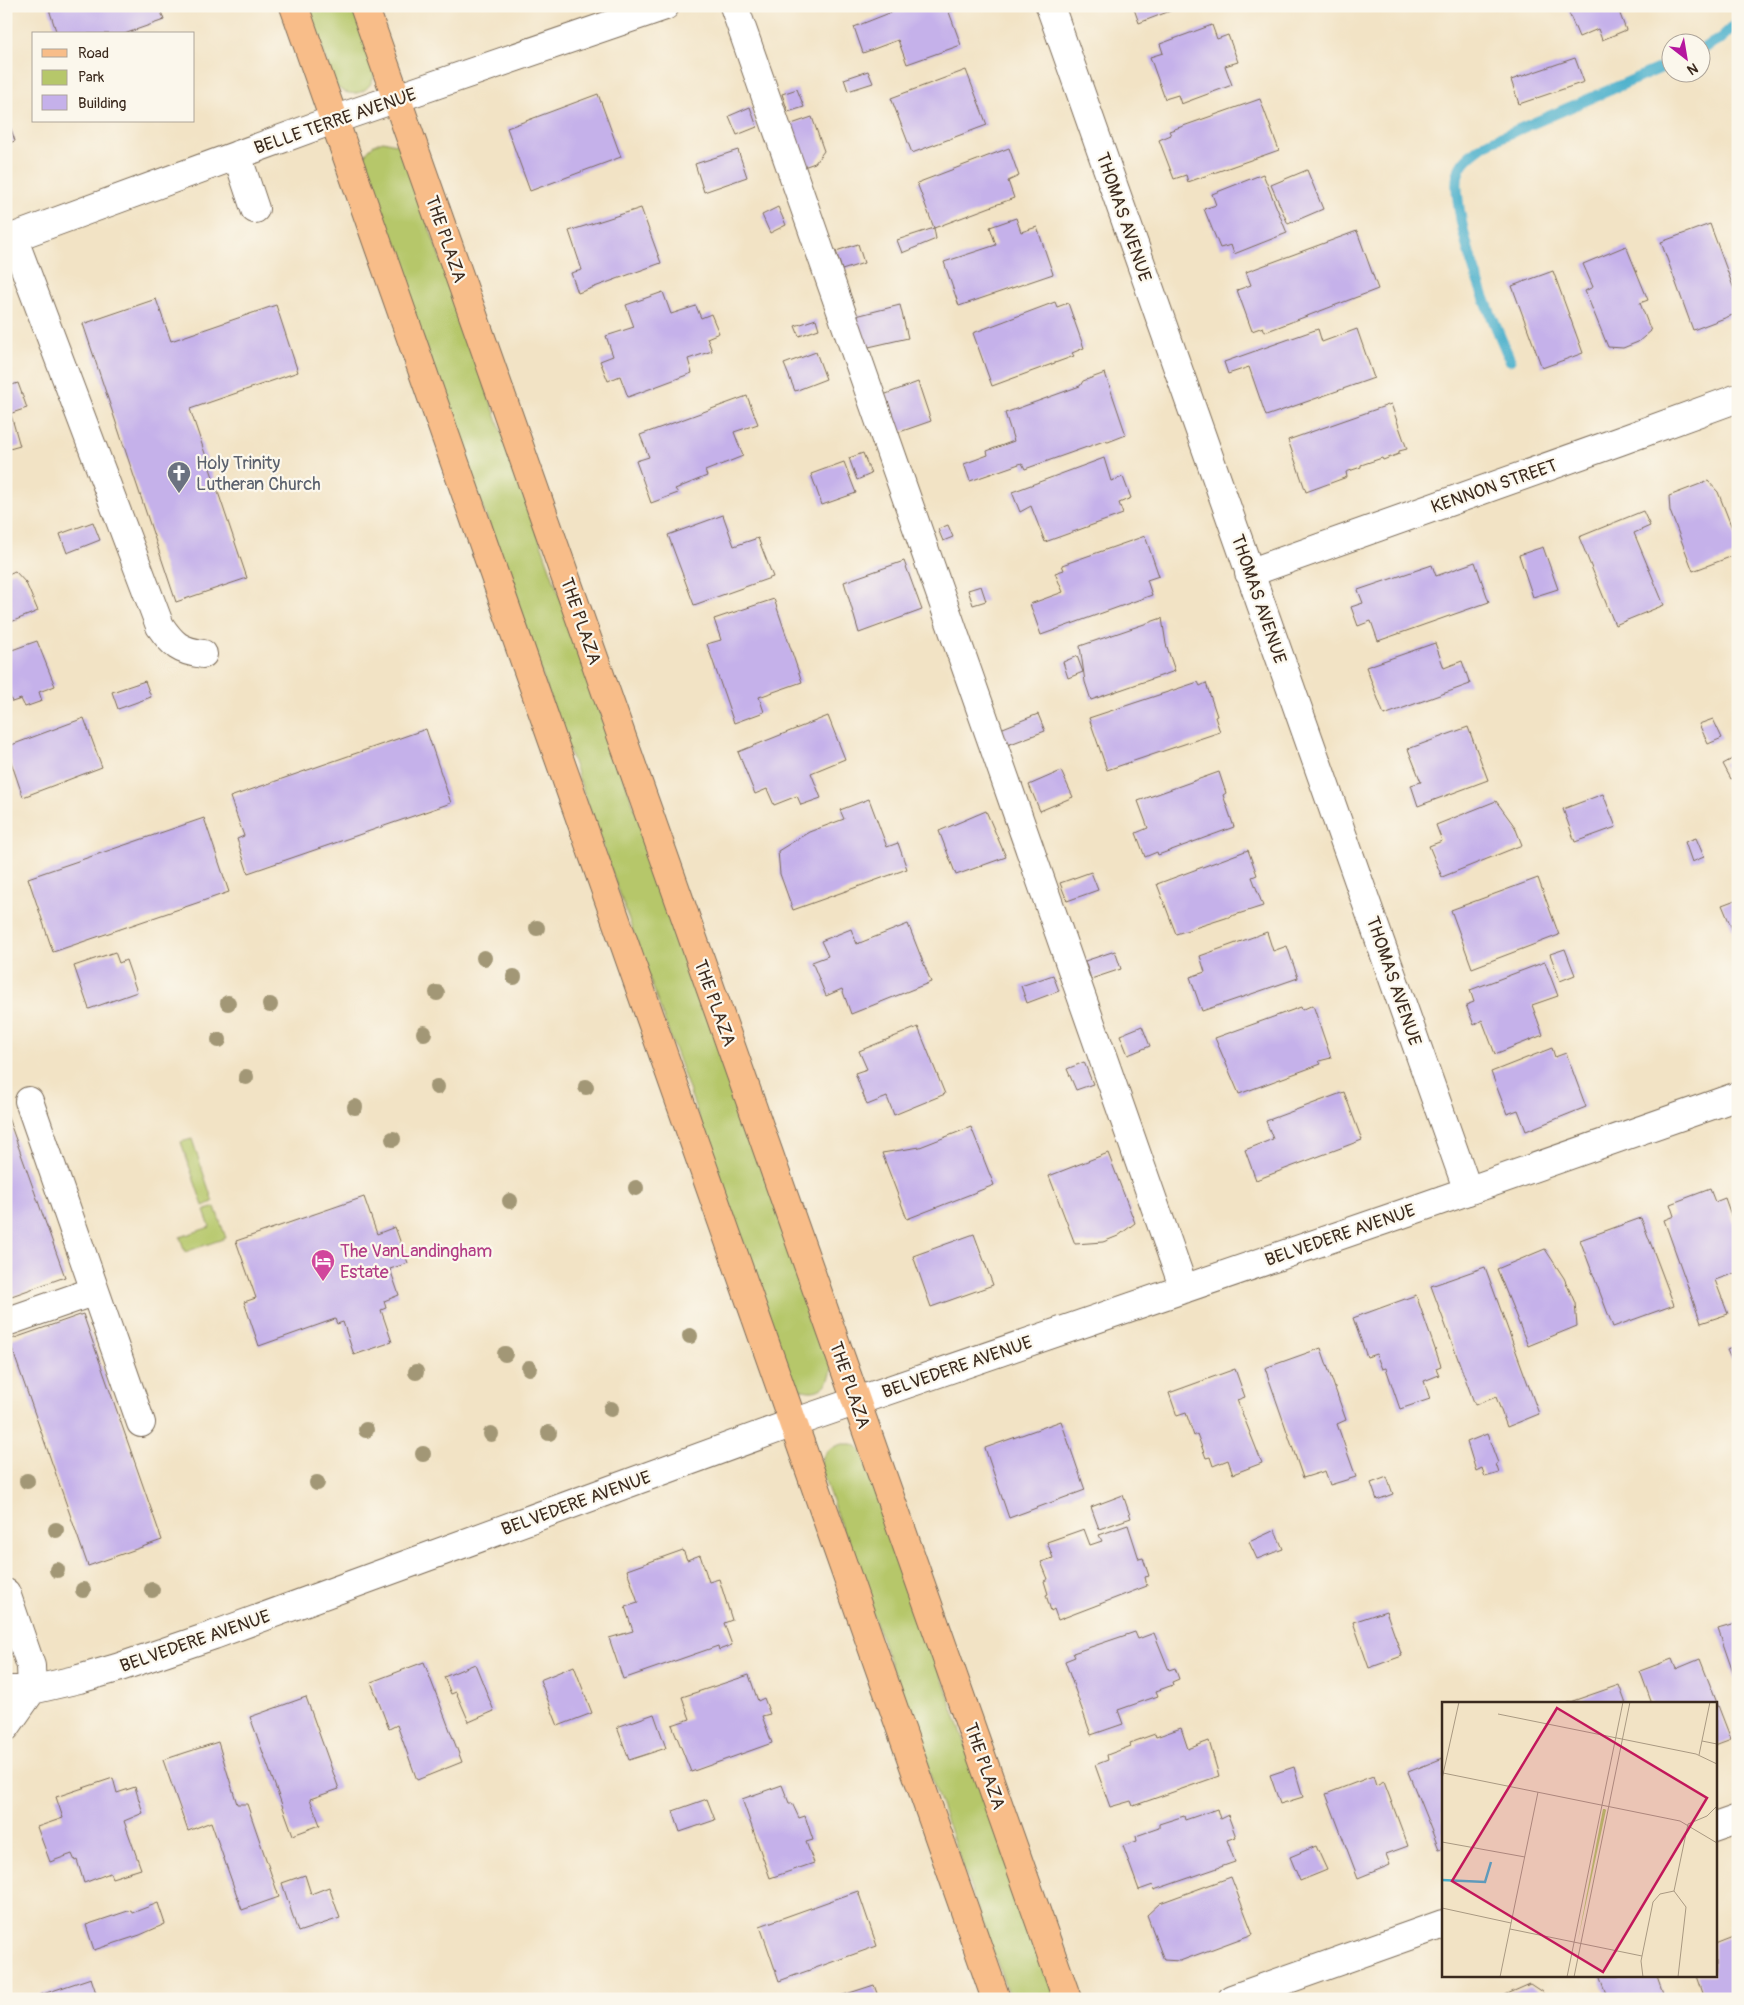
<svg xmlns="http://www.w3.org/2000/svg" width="1744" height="2005" viewBox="0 0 1744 2005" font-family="Pangolin,sans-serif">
	<rect width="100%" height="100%" fill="#fbf7ec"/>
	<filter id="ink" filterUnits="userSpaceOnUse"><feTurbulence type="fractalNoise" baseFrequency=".02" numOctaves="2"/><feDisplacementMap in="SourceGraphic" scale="10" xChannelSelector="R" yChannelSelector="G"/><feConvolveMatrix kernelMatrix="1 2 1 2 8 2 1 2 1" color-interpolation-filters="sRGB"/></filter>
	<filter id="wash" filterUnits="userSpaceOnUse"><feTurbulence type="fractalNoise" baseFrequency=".0096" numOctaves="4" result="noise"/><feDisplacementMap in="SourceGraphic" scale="20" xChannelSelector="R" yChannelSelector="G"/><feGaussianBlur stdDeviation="1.12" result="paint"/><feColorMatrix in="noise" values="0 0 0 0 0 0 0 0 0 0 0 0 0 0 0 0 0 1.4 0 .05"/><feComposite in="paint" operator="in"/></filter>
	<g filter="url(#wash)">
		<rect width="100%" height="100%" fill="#f2e3c5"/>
		<path fill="#b6c76a" stroke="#787844" d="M307,6H352L375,72C372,93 350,101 335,85Z
			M383,141L400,145L832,1366C831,1390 813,1397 794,1386L363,169C363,154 368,146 383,141Z
			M192,1139L213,1202L203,1206L181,1142Z
			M215,1207L226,1238L185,1252L180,1237L210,1227L204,1211Z
			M842,1444H853L861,1449L1056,1999H1010L820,1467C822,1453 828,1448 842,1444Z"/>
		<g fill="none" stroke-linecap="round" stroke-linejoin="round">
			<path stroke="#4db1cc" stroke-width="11" d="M1702,49L1720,39L1738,22
				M1510,360C1489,311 1467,261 1459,208C1458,197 1455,185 1458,174C1461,160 1475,152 1485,144L1672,63"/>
		</g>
		<g id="blocks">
			<path fill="#c5b1ea" d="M48,6H159L164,20L124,34H57Z
				M890,6H959V8L949,12L961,45L907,64L898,40L863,53L854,27L892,12Z
				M1133,6H1183L1139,23Z
				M1566,6H1617L1626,30L1602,40L1598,29L1579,37Z
				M1212,25L1217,39L1228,35L1238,62L1225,66L1232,85L1181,104L1178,95L1165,99L1150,57L1163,53L1160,44Z
				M1575,58L1584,82L1519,104L1511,80Z
				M966,70L987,125L912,153L891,98Z
				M868,71L873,83L848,91L844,79Z
				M797,89L804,107L788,112L782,94Z
				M598,94L621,157L530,191L507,128Z
				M1260,99L1279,150L1188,182L1186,175L1174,179L1159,140L1171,135L1169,131Z
				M750,107L757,127L737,135L729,116Z
				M6,114L15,141L6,144Z
				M812,117L824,151L815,163L795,170L780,128Z
				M1009,148L1019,176L1008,181L1014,198L934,228L936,239L902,253L897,240L934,228L917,183Z
				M738,150L747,177L704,192L695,164Z
				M1307,170L1323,209L1288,224L1271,185Z
				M1263,174L1287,233L1234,254L1231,245L1220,248L1204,209L1216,205L1212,194Z
				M778,207L786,225L770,233L762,215Z
				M641,208L661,263L578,293L571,273L582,270L569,231Z
				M1016,218L1021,232L1037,227L1053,274L959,306L944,262L996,245L990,227Z
				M1710,224L1738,300V313L1693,330L1661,242Z
				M1357,231L1378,289L1265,332L1263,327L1252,331L1237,290L1251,285L1246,272Z
				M858,244L864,263L842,270L836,251Z
				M1626,246L1648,300L1640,303L1651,331L1638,342L1623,348L1608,347L1585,291L1593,287L1583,264Z
				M1553,271L1583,353L1542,368L1512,286Z
				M663,292L671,314L696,306L701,318L711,314L719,333L707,338L712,351L688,359L692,373L628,397L620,376L608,381L600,361L613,356L606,336L634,327L626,305Z
				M156,299L171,341L276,305L298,372L190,409L247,578L176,602L83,324Z
				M1055,302L1057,307L1068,303L1084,348L1072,353L1074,356L992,386L973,333Z
				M900,305L908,338L860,349L852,317Z
				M816,319L819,329L799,336L795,326Z
				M1318,329L1322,342L1357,329L1374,378L1266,416L1249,367L1228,374L1224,362Z
				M816,352L826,379L795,391L784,364Z
				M1105,373L1126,435L1108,442L1104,441L1025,469L1022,463L970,481L964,464L988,455L987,451L1014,441L1005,413L1080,386L1083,381Z
				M918,382L931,421L891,435L878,397Z
				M18,383L27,408L6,415V387Z
				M747,396L758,424L734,432L743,456L705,471L707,476L675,489L678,493L651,503L636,461L649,457L640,435Z
				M1391,404L1407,449L1399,451V454L1383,460L1382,458L1361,465V467L1346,472L1347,477L1306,492L1288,440Z
				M11,415L20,446L6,450V417Z
				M863,453L871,474L857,480L849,458Z
				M1104,458L1111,481L1123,477L1131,498L1119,503L1123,514L1045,542L1031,506L1020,512L1012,492Z
				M844,462L856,493L822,505L811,474Z
				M1708,481L1718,492L1738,543V554L1693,571L1670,511L1669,496Z
				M1643,511L1650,526L1634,533L1664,605L1615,625L1579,537Z
				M723,515L734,546L758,538L773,577L694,605L668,535Z
				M93,522L100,540L67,553L60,534Z
				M948,525L953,537L943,541L938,529Z
				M1145,536L1159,576L1147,580L1152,595L1041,635L1030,604L1063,592L1055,573L1064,570L1062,565Z
				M1543,547L1558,589L1533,597L1519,555Z
				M904,561L922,610L859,633L844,582Z
				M1475,562L1489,602L1378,641L1371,621L1358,626L1351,607L1363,603L1358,590L1432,565L1436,576Z
				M15,571L26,583L38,611L6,624V575Z
				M981,586L986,601L973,605L968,590Z
				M774,599L802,682L759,697L764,712L734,723L707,644L721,640L714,619Z
				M1162,618L1166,644L1175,671L1091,700L1085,682L1080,646Z
				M6,637L12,650L37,641L55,686L39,692L42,701L25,707L21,699L12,702L6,687Z
				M1435,643L1444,668L1462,661L1470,684L1384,715L1366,667Z
				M1077,656L1083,672L1068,678L1063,662Z
				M145,681L151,697L118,709L112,692Z
				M1198,682L1200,686L1206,683L1217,716L1215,717L1220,732L1107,770L1089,718Z
				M1038,714L1045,731L1005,746L998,730Z
				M828,716L845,759L811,773L821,798L801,805L797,796L774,805L767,789L755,794L738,752Z
				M84,718L102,767L23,797L6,747Z
				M1713,719L1722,738L1708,744L1699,724Z
				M1468,727L1488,780L1418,806L1411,785L1421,782L1408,749Z
				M426,729L451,803L248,873L237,839L244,836L230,797Z
				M1734,758L1738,765V776L1731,779L1723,764Z
				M1061,771L1073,797L1040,811L1029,785Z
				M1219,772L1226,793L1223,795L1234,827L1158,855L1157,852L1145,857L1136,833L1148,828L1138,801Z
				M1603,794L1616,827L1575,842L1563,809Z
				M869,799L887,847L898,843L907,869L793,910L780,874L778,851L809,832L844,819L840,810Z
				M1496,801L1515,827L1522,845L1442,877L1429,846L1442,841L1436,825Z
				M986,811L1006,857L956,875L939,831Z
				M204,818L229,892L53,952L28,878Z
				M1696,838L1704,857L1692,862L1685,842Z
				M1248,850L1257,875L1252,877L1263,906L1176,934L1157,884Z
				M1091,872L1098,890L1067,901L1060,883Z
				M1538,878L1559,935L1472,968L1451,910Z
				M1738,899V943L1722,905Z
				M908,924L931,982L851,1014L842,989L826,996L812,962L828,956L821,941L851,929L857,944Z
				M1267,932L1273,951L1287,946L1298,978L1202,1011L1190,977L1205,972L1200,956Z
				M1565,949L1575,975L1560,981L1550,954Z
				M1115,951L1121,969L1091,979L1085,961Z
				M115,952L119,963L126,960L137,992L89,1009L74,966Z
				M1545,962L1558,996L1532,1005L1543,1035L1495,1054L1482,1020L1474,1025L1466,1005L1474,1002L1470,990Z
				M1053,975L1059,991L1027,1003L1021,986Z
				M1313,1005L1331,1058L1319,1061L1321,1064L1239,1094L1215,1038L1301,1007L1302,1010Z
				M1142,1026L1150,1046L1128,1055L1120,1035Z
				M918,1027L945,1094L894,1115L887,1097L867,1105L855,1073L867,1069L859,1051Z
				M1552,1048L1555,1057L1566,1053L1586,1107L1526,1131L1518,1110L1507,1114L1491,1072Z
				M1084,1062L1093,1084L1076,1090L1067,1069Z
				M1344,1092L1362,1140L1256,1180L1245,1150L1273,1139L1266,1121Z
				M6,1112L65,1277L6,1298Z
				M971,1127L994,1185L907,1219L882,1153L920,1147Z
				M1108,1153L1135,1223L1118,1236L1103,1242L1075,1244L1049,1176Z
				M1710,1189L1715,1202L1725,1198L1738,1235V1272L1715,1280L1728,1314L1701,1323L1664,1220L1674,1216L1670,1204Z
				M364,1197L377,1234L395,1227L408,1263L390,1269L399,1295L384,1301L386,1308L381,1310L392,1342L354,1355L343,1322L337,1324L335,1319L259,1346L244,1302L256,1298L236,1241Z
				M1641,1218L1674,1305L1613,1327L1580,1240Z
				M974,1234L993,1285L931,1307L913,1256Z
				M1545,1249L1564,1278L1575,1303L1577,1326L1528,1346L1497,1269Z
				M1485,1267L1539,1414L1507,1427L1496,1397L1475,1405L1431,1286Z
				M1416,1295L1441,1366L1436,1368L1439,1375L1424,1381L1430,1399L1400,1409L1386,1368L1382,1369L1376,1354L1367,1357L1353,1318Z
				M83,1314L162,1540L88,1566L9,1340Z
				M1738,1345V1374L1727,1350Z
				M1321,1348L1346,1420L1337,1424L1356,1477L1330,1485L1325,1471L1303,1478L1265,1368Z
				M1235,1369L1245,1397L1237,1400L1262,1463L1233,1474L1228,1460L1213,1466L1210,1457L1206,1458L1197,1434L1194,1436L1186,1413L1177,1416L1169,1393Z
				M1061,1421L1085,1490L1009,1518L985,1448Z
				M1487,1434L1498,1463L1496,1464L1499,1473L1485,1477L1482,1468L1476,1471L1467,1442Z
				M1387,1477L1393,1494L1377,1500L1371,1483Z
				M1123,1495L1131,1518L1099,1529L1091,1507Z
				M1128,1525L1139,1559L1143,1558L1149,1576L1145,1577L1147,1586L1058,1620L1054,1609L1051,1611L1046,1595L1048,1594L1044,1581L1048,1579L1041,1562L1053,1558L1047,1542L1084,1529L1090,1545L1102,1541L1099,1535Z
				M1275,1530L1283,1549L1257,1559L1249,1542Z
				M683,1550L687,1560L700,1555L709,1582L719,1579L732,1620L724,1623L732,1645L719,1650L718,1646L623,1679L609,1638L633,1631L625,1607L638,1603L627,1570Z
				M1386,1611L1402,1656L1369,1668L1353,1622Z
				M1738,1623V1684H1737L1718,1629Z
				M1135,1632L1138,1639L1154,1633L1169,1670L1175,1668L1179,1679L1172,1682L1173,1685L1156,1691L1158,1696L1118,1710L1123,1724L1091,1735L1065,1661L1075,1657L1073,1653Z
				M1672,1659L1676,1669L1700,1659L1731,1739L1715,1745V1704H1652L1640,1671Z
				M424,1662L462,1762L417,1780L397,1725L389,1729L371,1682Z
				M475,1664L494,1711L469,1722L456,1692L451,1694L444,1677Z
				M574,1666L592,1713L558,1726L540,1680Z
				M749,1675L758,1701L764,1698L770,1714L762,1716L772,1743L691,1772L672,1725L690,1719L682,1697Z
				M1619,1685L1626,1704H1567V1703Z
				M306,1697L339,1789L310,1799L320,1825L293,1835L250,1717Z
				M654,1714L666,1748L629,1760L617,1727Z
				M1181,1728L1188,1749L1209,1741L1219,1776L1133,1806L1131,1801L1110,1807L1095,1765L1108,1760L1107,1755L1131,1746L1130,1743L1155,1734L1156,1737Z
				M218,1742L237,1804H247L279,1897L242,1910L211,1822L188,1831L163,1760Z
				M1443,1758V1848L1439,1849L1408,1772Z
				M1294,1767L1303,1797L1280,1804L1270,1775Z
				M1373,1776L1376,1786L1384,1782L1408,1846L1386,1854L1390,1865L1358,1878L1326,1794Z
				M113,1778L117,1793L135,1787L143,1813L124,1821L141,1869L112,1878L110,1873L84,1883L77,1860L75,1861L72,1854L50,1862L37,1827L63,1818L56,1797Z
				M782,1785L789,1803H792L799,1818L805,1816L813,1840L806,1842L814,1863L770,1878L742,1799Z
				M707,1799L715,1820L680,1832L673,1811Z
				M1217,1809L1220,1819L1228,1815L1236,1837L1227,1840L1235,1862L1154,1890L1153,1885L1139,1890L1123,1846L1137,1841L1136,1836L1159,1828V1824L1184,1816L1185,1820Z
				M1316,1846L1327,1870L1300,1881L1290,1857Z
				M305,1875L311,1894L329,1887L340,1918L298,1932L282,1883Z
				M1231,1877L1253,1934L1180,1961L1164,1960L1147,1915L1160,1903Z
				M858,1891L877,1946L779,1981L760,1926Z
				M158,1903L165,1924L140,1935L94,1950L86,1925L131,1910L132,1913Z
				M1738,1934V1999H1705L1697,1976H1715V1943Z
				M1602,1976H1657L1665,1999H1608L1600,1978Z
				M91,1978L98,1999H31V1998Z
				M1530,1984L1542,1992L1545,1999H1506L1505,1995Z
				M874,1985L879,1999H834V1998Z"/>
		</g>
	</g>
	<g filter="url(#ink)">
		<use href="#blocks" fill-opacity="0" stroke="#7b6b58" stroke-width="1"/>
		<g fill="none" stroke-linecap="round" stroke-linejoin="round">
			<g stroke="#7b6b58" stroke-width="30">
				<path id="minor" d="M734,6L1184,1289
					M1050,6L1468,1191
					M237,155L255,209
					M13,237L160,626C173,645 180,651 203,654
					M6,240L333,120L665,6
					M1249,573L1620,441L1738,398
					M29,1101L141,1423
					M6,1322L95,1291
					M6,1593L31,1666L32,1690L6,1727
					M6,1690H32L79,1679L117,1668L214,1635L793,1423L1399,1215L1738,1096
					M1715,1827L1738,1819
					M1232,1999L1443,1924"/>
			</g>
			<g stroke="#7b6b58" stroke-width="30">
				<path id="major" d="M294,6L996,1999
					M364,6L1067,1999"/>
			</g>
			<use href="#minor" stroke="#fff" stroke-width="28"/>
			<use href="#major" stroke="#f8bd89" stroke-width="28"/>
		</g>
		<g fill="#a29776">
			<circle cx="537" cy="928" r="8"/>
			<circle cx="484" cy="958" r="8"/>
			<circle cx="514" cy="977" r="8"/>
			<circle cx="437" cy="993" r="8"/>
			<circle cx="228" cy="1003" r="8"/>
			<circle cx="270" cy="1005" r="8"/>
			<circle cx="424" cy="1033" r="8"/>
			<circle cx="219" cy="1040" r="8"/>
			<circle cx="246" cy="1077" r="8"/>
			<circle cx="437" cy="1087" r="8"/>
			<circle cx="586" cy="1087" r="8"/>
			<circle cx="355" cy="1107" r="8"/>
			<circle cx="393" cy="1139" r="8"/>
			<circle cx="636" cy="1188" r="8"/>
			<circle cx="510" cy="1201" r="8"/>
			<circle cx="690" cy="1336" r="8"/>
			<circle cx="505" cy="1354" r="8"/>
			<circle cx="529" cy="1368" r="8"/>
			<circle cx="416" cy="1372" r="8"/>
			<circle cx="611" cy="1409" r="8"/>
			<circle cx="366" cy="1430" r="8"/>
			<circle cx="549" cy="1433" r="8"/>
			<circle cx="491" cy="1434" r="8"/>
			<circle cx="423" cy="1454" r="8"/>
			<circle cx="27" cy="1481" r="8"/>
			<circle cx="317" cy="1483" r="8"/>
			<circle cx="56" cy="1530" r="8"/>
			<circle cx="57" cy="1570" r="8"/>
			<circle cx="83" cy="1590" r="8"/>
			<circle cx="152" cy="1590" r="8"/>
		</g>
	</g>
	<defs>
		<g id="church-pin" transform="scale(1.25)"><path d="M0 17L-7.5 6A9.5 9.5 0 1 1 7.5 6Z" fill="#6b7280" stroke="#fbf7ec"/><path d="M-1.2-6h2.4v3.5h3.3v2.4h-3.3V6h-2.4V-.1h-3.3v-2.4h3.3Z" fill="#fff"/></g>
		<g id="hotel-pin" transform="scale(1.25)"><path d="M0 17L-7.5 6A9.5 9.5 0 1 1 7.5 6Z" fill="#d1479c" stroke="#fbf7ec"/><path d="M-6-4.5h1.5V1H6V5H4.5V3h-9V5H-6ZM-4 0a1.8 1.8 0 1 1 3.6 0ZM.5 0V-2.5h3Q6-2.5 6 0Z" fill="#fff"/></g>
	</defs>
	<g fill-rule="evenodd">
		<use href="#church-pin" x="179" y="473"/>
		<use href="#hotel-pin" x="323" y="1261"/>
	</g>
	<g text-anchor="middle" stroke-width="4.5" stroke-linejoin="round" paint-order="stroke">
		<g font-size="18" fill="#3b2a1e" stroke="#fbf7ec">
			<text transform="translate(335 121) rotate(-19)" y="6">BELLE TERRE AVENUE</text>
			<text transform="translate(1124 217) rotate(71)" y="6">THOMAS AVENUE</text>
			<text transform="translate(446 239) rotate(71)" y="6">THE PLAZA</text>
			<text transform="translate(1494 486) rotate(-19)" y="6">KENNON STREET</text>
			<text transform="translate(1259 599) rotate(71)" y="6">THOMAS AVENUE</text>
			<text transform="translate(581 621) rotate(71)" y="6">THE PLAZA</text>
			<text transform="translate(1394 981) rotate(71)" y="6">THOMAS AVENUE</text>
			<text transform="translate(715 1003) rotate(70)" y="6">THE PLAZA</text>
			<text transform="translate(1340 1235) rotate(-19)" y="6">BELVEDERE AVENUE</text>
			<text transform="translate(957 1367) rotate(-19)" y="6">BELVEDERE AVENUE</text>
			<text transform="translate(850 1385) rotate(71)" y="6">THE PLAZA</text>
			<text transform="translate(576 1503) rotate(-20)" y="6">BELVEDERE AVENUE</text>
			<text transform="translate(195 1641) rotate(-19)" y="6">BELVEDERE AVENUE</text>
			<text transform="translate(985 1766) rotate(71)" y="6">THE PLAZA</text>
		</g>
		<g font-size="18" fill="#5b616d" stroke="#fbf7ec" text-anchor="start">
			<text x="196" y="469">Holy Trinity<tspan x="196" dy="21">Lutheran Church</tspan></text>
		</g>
		<g font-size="18" fill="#b23c85" stroke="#fbf7ec" text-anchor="start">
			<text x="340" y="1257">The VanLandingham<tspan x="340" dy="21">Estate</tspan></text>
		</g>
	</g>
	<g transform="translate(1442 1702)">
		<rect width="275" height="275" fill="#f2e3c5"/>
		<path d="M163,107L164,108L136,238L161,107Z" fill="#b6c76a"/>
		<path fill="none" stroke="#4db1cc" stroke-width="2.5" d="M0,178L43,180L49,160"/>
		<path fill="none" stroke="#a99982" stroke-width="1" d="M56,12L254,52L275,62M260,39L275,42M257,53L268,0M1,71L238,119L275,141M0,77L17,0M246,122L265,114L275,104M0,140L83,155M232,189L244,205L236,275M232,189L246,122M0,206L69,221M68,227L200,254M58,275L96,90M125,275L181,0M132,275L188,0M201,275L199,259L211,200L218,192L232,189"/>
		<path fill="#c2185b" fill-opacity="0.15" stroke="#c2185b" stroke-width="2.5" d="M115,6L265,96L161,270L10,179Z"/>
		<rect width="275" height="275" fill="none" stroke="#3b2a1e" stroke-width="2.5"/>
	</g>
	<rect width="1744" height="2005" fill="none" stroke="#fbf7ec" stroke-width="25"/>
	<rect x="32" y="32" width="162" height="90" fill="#fbf7ec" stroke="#aea59a"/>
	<rect x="42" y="49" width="25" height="8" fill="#f8bd89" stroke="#aea59a"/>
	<text x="78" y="58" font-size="15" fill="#3b2a1e">Road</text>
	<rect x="42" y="70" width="25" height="15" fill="#b6c76a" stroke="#aea59a"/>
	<text x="78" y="82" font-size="15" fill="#3b2a1e">Park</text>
	<rect x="42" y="95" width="25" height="15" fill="#c5b1ea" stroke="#aea59a"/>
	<text x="78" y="108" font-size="15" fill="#3b2a1e">Building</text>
	<g transform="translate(1686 58) rotate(149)"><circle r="24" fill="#fbf7ec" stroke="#aea59a"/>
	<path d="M0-4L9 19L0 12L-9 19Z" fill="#b5179e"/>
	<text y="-8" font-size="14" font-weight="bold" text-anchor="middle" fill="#3b2a1e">N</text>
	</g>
</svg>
